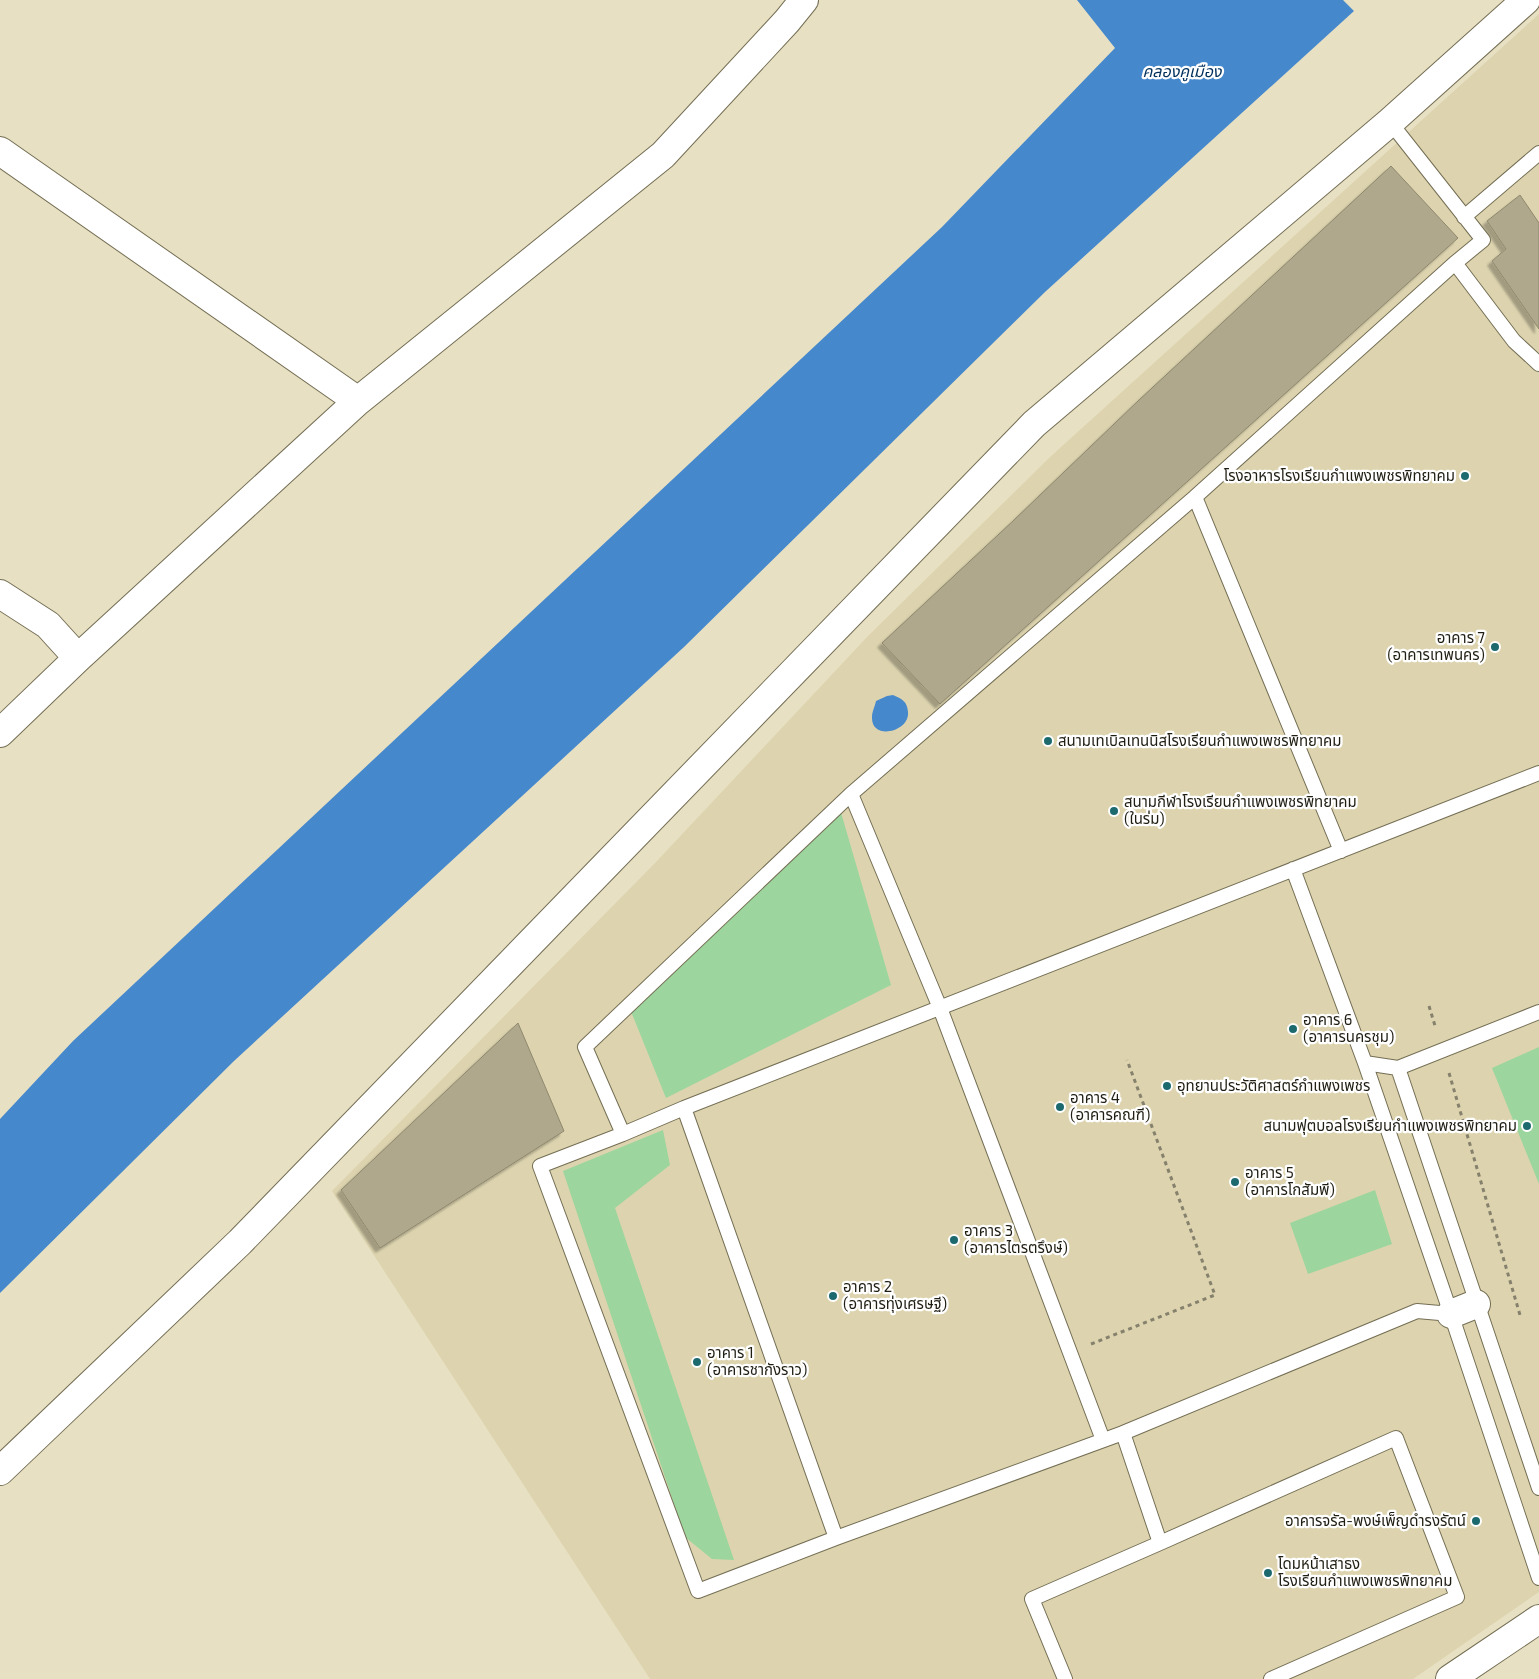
<svg xmlns="http://www.w3.org/2000/svg" width="1539" height="1679" viewBox="0 0 1539 1679" font-family="'Exo 2','Noto Sans Thai',sans-serif">
	<defs>
		<filter id="shadow"><feDropShadow dx="-4.5" dy="4.5" stdDeviation="1" flood-color="#0004"/></filter>
	</defs>
	<rect width="100%" height="100%" fill="#e7e0c3"/>
	<path fill="#ddd4af" d="M1539,14V1592L1413,1679H650L332,1191L655,863L868,636L1050,457Z"/>
	<path fill="#9cd59d" d="M840,809L891,985L666,1098L630,1009Z
		M1539,1047V1184L1492,1068Z
		M663,1130L670,1165L615,1208L734,1560L712,1559L685,1537L563,1171Z
		M1375,1190L1392,1244L1308,1274L1290,1223Z"/>
	<path fill="#4588cc" d="M1077,0H1343L1354,11L1045,292L684,647L234,1061L0,1293V1119L73,1041L942,227L1115,48Z
		M893,695C902,699 907,701 908,712C910,732 871,741 872,717C872,712 875,706 876,701L887,696Z"/>
	<path fill="#afa88c" stroke="#8f886e" filter="url(#shadow)" d="M1391,166L1458,238L940,704L882,643L1013,521L1138,401Z
		M1520,195L1539,223V329L1492,261L1506,249L1487,221Z
		M518,1023L564,1131L380,1248L341,1190Z"/>
	<g fill="none" stroke-linecap="round" stroke-linejoin="round">
		<g stroke="#746e54" stroke-width="16">
			<path id="lane" d="M1390,122L1483,240L1455,263L1514,341L1539,364
				M1464,217L1539,153
				M1539,773L684,1108L623,1134L540,1166L698,1591L836,1538L1123,1433L1417,1311L1451,1314L1539,1578
				M1341,851L1195,497L1455,263
				M1293,869L1365,1063L1451,1314
				M1365,1063L1398,1068L1539,1012
				M1398,1068L1539,1488
				M684,1108L836,1538
				M623,1134L585,1047L851,794
				M1103,1440L940,1008L851,794L1195,497
				M1160,1543L1396,1438L1457,1597L1271,1679
				M1065,1679L1032,1599L1160,1543L1123,1433"/>
		</g>
		<g stroke="#746e54" stroke-width="30">
			<path id="street" d="M0,151L358,401
				M0,594L48,625L78,658
				M0,733L78,658L358,401L663,155L787,21L804,0
				M1451,1314L1476,1304"/>
		</g>
		<g stroke="#746e54" stroke-width="30">
			<path id="secondary" d="M0,1471L240,1242L1034,424L1390,122L1526,0
				M1450,1679L1539,1619"/>
		</g>
		<path stroke="#86816d" stroke-width="3" stroke-dasharray="4 4" stroke-linecap="butt" d="M1429,1006L1436,1029
			M1449,1073L1520,1315
			M1091,1344L1215,1295L1127,1060"/>
		<use href="#lane" stroke="#fff" stroke-width="14"/>
		<use href="#street" stroke="#fff" stroke-width="28"/>
		<use href="#secondary" stroke="#fff" stroke-width="28"/>
	</g>
	<g fill="#1c696e" stroke="#fff" stroke-width="2">
		<circle cx="1465" cy="476" r="5"/>
		<circle cx="1495" cy="647" r="5"/>
		<circle cx="1048" cy="741" r="5"/>
		<circle cx="1114" cy="811" r="5"/>
		<circle cx="1293" cy="1029" r="5"/>
		<circle cx="1167" cy="1086" r="5"/>
		<circle cx="1060" cy="1107" r="5"/>
		<circle cx="1527" cy="1126" r="5"/>
		<circle cx="1235" cy="1182" r="5"/>
		<circle cx="954" cy="1240" r="5"/>
		<circle cx="833" cy="1296" r="5"/>
		<circle cx="697" cy="1362" r="5"/>
		<circle cx="1476" cy="1521" r="5"/>
		<circle cx="1268" cy="1573" r="5"/>
	</g>
	<g text-anchor="middle" stroke-width="4.5" stroke-linejoin="round" paint-order="stroke">
		<g font-size="15" fill="#201e13" stroke="#fff" text-anchor="start">
			<text x="1455" y="481" text-anchor="end">โรงอาหารโรงเรียนกำแพงเพชรพิทยาคม</text>
			<text x="1485" y="643" text-anchor="end">อาคาร 7<tspan x="1485" dy="17">(อาคารเทพนคร)</tspan></text>
			<text x="1058" y="746">สนามเทเบิลเทนนิสโรงเรียนกำแพงเพชรพิทยาคม</text>
			<text x="1124" y="807">สนามกีฬาโรงเรียนกำแพงเพชรพิทยาคม<tspan x="1124" dy="17">(ในร่ม)</tspan></text>
			<text x="1303" y="1025">อาคาร 6<tspan x="1303" dy="17">(อาคารนครชุม)</tspan></text>
			<text x="1177" y="1091">อุทยานประวัติศาสตร์กำแพงเพชร</text>
			<text x="1070" y="1103">อาคาร 4<tspan x="1070" dy="17">(อาคารคณฑี)</tspan></text>
			<text x="1517" y="1131" text-anchor="end">สนามฟุตบอลโรงเรียนกำแพงเพชรพิทยาคม</text>
			<text x="1245" y="1178">อาคาร 5<tspan x="1245" dy="17">(อาคารโกสัมพี)</tspan></text>
			<text x="964" y="1236">อาคาร 3<tspan x="964" dy="17">(อาคารไตรตรึงษ์)</tspan></text>
			<text x="843" y="1292">อาคาร 2<tspan x="843" dy="17">(อาคารทุ่งเศรษฐี)</tspan></text>
			<text x="707" y="1358">อาคาร 1<tspan x="707" dy="17">(อาคารชากังราว)</tspan></text>
			<text x="1466" y="1526" text-anchor="end">อาคารจรัล-พงษ์เพ็ญดำรงรัตน์</text>
			<text x="1278" y="1569">โดมหน้าเสาธง<tspan x="1278" dy="17">โรงเรียนกำแพงเพชรพิทยาคม</tspan></text>
		</g>
		<g font-size="16" font-style="italic" fill="#00305c" stroke="#fff">
			<text x="1182" y="77">คลองคูเมือง</text>
		</g>
	</g>
</svg>
